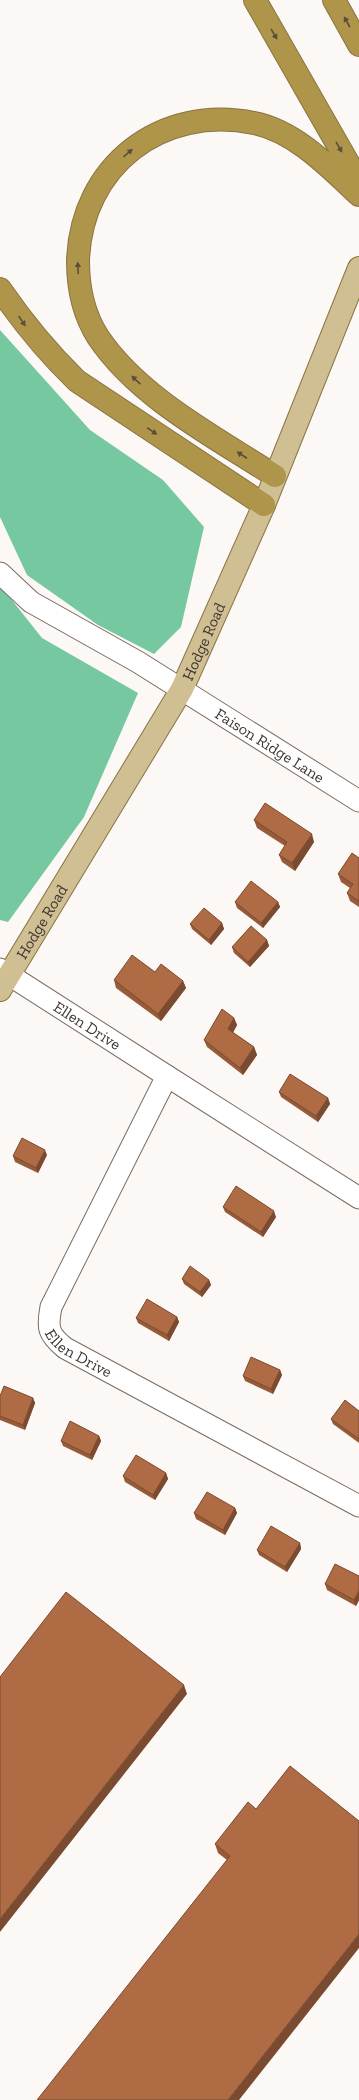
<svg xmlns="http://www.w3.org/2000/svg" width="359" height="2100" viewBox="0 0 359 2100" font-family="'Zilla Slab',serif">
	<rect width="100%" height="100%" fill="#fcf8f6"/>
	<path fill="#75c89f" d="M0,330L90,430L163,480L204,527L181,627L154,654L98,625L27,575L0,517Z
		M0,585L42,638L138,693L84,817L8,922L0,920Z"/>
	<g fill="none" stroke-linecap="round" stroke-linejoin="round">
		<g stroke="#7c6a60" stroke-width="23">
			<g id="minor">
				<path id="s1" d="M0,573L31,602L138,662L359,801"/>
				<path id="s2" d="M0,969L167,1076"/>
				<path id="s3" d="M359,1198L167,1076L51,1307C47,1328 48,1334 65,1348L359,1506"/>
			</g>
		</g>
		<g stroke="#887442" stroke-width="24">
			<g id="major">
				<path id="s4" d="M0,990L182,689L264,505L359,268"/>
			</g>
		</g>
		<g stroke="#887442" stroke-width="24">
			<path id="highway" d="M255,0L359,182
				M334,0L359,45
				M0,289C24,324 46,351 77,381L264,505
				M275,476C215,437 139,398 98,337C84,315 78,287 78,261C81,166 161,104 254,123C295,131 329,167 359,195"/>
		</g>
		<use href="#minor" stroke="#fff" stroke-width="21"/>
		<use href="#major" stroke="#cfbf92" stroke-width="22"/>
		<use href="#highway" stroke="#af954a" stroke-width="22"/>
	</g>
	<path fill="#965c3a" d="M254,820L314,842L295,871L282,862L279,855L285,846L257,828Z
		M359,858V907L350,901L347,893L350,888L341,882L338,874Z
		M235,902H278L280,907L263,928L237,908Z
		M222,923L224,929L211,945L192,929L190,924Z
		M267,940L269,946L250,967L234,953L232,947Z
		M155,972L183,981L186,988L161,1021L116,988L114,980Z
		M234,1018L237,1025L233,1033L254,1047L257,1055L243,1075L207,1047L204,1040Z
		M279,1092L328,1098L330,1104L318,1122L281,1097Z
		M47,1155L38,1173L15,1162L13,1156Z
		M223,1207L276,1217L263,1237L225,1212Z
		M182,1279L209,1280L211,1285L202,1297L184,1284Z
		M177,1317L179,1322L169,1341L138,1323L136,1318Z
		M280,1370L282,1375L273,1394L245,1381L243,1376Z
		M0,1396L33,1398L35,1403L25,1430L0,1420Z
		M359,1411V1443L333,1424L331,1419Z
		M99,1436L101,1441L92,1460L63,1446L61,1441Z
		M166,1473L168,1479L155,1500L125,1482L123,1476Z
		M235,1508L237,1513L225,1535L196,1519L194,1513Z
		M300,1543L301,1549L287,1572L259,1555L257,1550Z
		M359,1576V1600L356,1606L327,1590L325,1584Z
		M256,1809L359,1821L227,1860L218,1853L215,1844Z"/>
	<path fill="#7a4b30" d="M312,834L314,842L295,871L292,863Z
		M278,902L280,907L263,928L261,923Z
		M222,923L224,929L211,945L209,940Z
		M267,940L269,946L250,967L248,962Z
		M183,981L186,988L161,1021L158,1014Z
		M234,1018L237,1025L230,1037L228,1029Z
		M254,1047L257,1055L243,1075L240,1068Z
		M328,1098L330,1104L318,1122L316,1116Z
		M45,1150L47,1155L38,1173L36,1168Z
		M274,1211L276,1217L263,1237L261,1232Z
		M209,1280L211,1285L202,1297L200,1292Z
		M177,1317L179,1322L169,1341L167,1335Z
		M280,1370L282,1375L273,1394L271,1389Z
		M33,1398L35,1403L25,1430L23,1425Z
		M99,1436L101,1441L92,1460L90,1455Z
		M166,1473L168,1479L155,1500L153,1495Z
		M235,1508L237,1513L225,1535L223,1530Z
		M300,1543L301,1549L287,1572L285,1567Z
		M359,1591V1600L356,1606L354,1600Z
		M184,1685L187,1694L0,1932V1919Z
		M359,1934V1948L239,2100H228Z"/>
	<path fill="#af6b44" stroke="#7a4b30" d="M265,803L312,834L292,863L279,855L287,842L254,820Z
		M352,853L359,858V901L347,893L353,884L338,874Z
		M251,881L278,902L261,923L235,902Z
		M204,908L222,923L209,940L190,924Z
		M251,926L267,940L248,962L232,947Z
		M132,955L155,972L161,964L183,981L158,1014L114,980Z
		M222,1009L234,1018L228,1029L254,1047L240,1068L204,1040Z
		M290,1074L328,1098L316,1116L279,1092Z
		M22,1138L45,1150L36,1168L13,1156Z
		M236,1186L274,1211L261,1232L223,1207Z
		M190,1266L209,1280L200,1292L182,1279Z
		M147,1299L177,1317L167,1335L136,1318Z
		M251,1357L280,1370L271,1389L243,1376Z
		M4,1386L33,1398L23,1425L0,1416V1396Z
		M345,1400L359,1411V1439L331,1419Z
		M70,1421L99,1436L90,1455L61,1441Z
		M136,1455L166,1473L153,1495L123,1476Z
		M207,1492L235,1508L223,1530L194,1513Z
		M271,1526L300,1543L285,1567L257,1550Z
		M335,1564L359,1576V1591L354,1600L325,1584Z
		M66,1592L184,1685L0,1919V1677Z
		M290,1766L359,1821V1934L228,2100H37L230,1856L215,1844L248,1802L256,1809Z"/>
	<defs><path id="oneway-solid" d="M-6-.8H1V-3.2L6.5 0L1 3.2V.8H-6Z"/></defs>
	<g fill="#5b4e38">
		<use href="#oneway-solid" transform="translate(347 22) rotate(-119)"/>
		<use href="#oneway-solid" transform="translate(274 34) rotate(60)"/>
		<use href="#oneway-solid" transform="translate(339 147) rotate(60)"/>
		<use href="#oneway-solid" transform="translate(128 153) rotate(-41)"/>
		<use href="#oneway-solid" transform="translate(78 268) rotate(-92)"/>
		<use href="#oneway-solid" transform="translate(22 321) rotate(56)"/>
		<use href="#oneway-solid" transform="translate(136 380) rotate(-137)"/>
		<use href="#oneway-solid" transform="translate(152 431) rotate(34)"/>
		<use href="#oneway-solid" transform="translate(242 455) rotate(-147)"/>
	</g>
	<g text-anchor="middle" stroke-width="4" stroke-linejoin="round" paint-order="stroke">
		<g font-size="16" fill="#3f3732" stroke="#fff">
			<text dy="6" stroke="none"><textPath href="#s4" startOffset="404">Hodge Road</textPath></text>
			<text dy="6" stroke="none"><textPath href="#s1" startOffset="321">Faison Ridge Lane</textPath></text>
			<text dy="6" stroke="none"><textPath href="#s4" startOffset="80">Hodge Road</textPath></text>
			<text dy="6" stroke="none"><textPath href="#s2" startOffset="104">Ellen Drive</textPath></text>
			<text dy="6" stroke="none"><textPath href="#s3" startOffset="547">Ellen Drive</textPath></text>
		</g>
	</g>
</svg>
